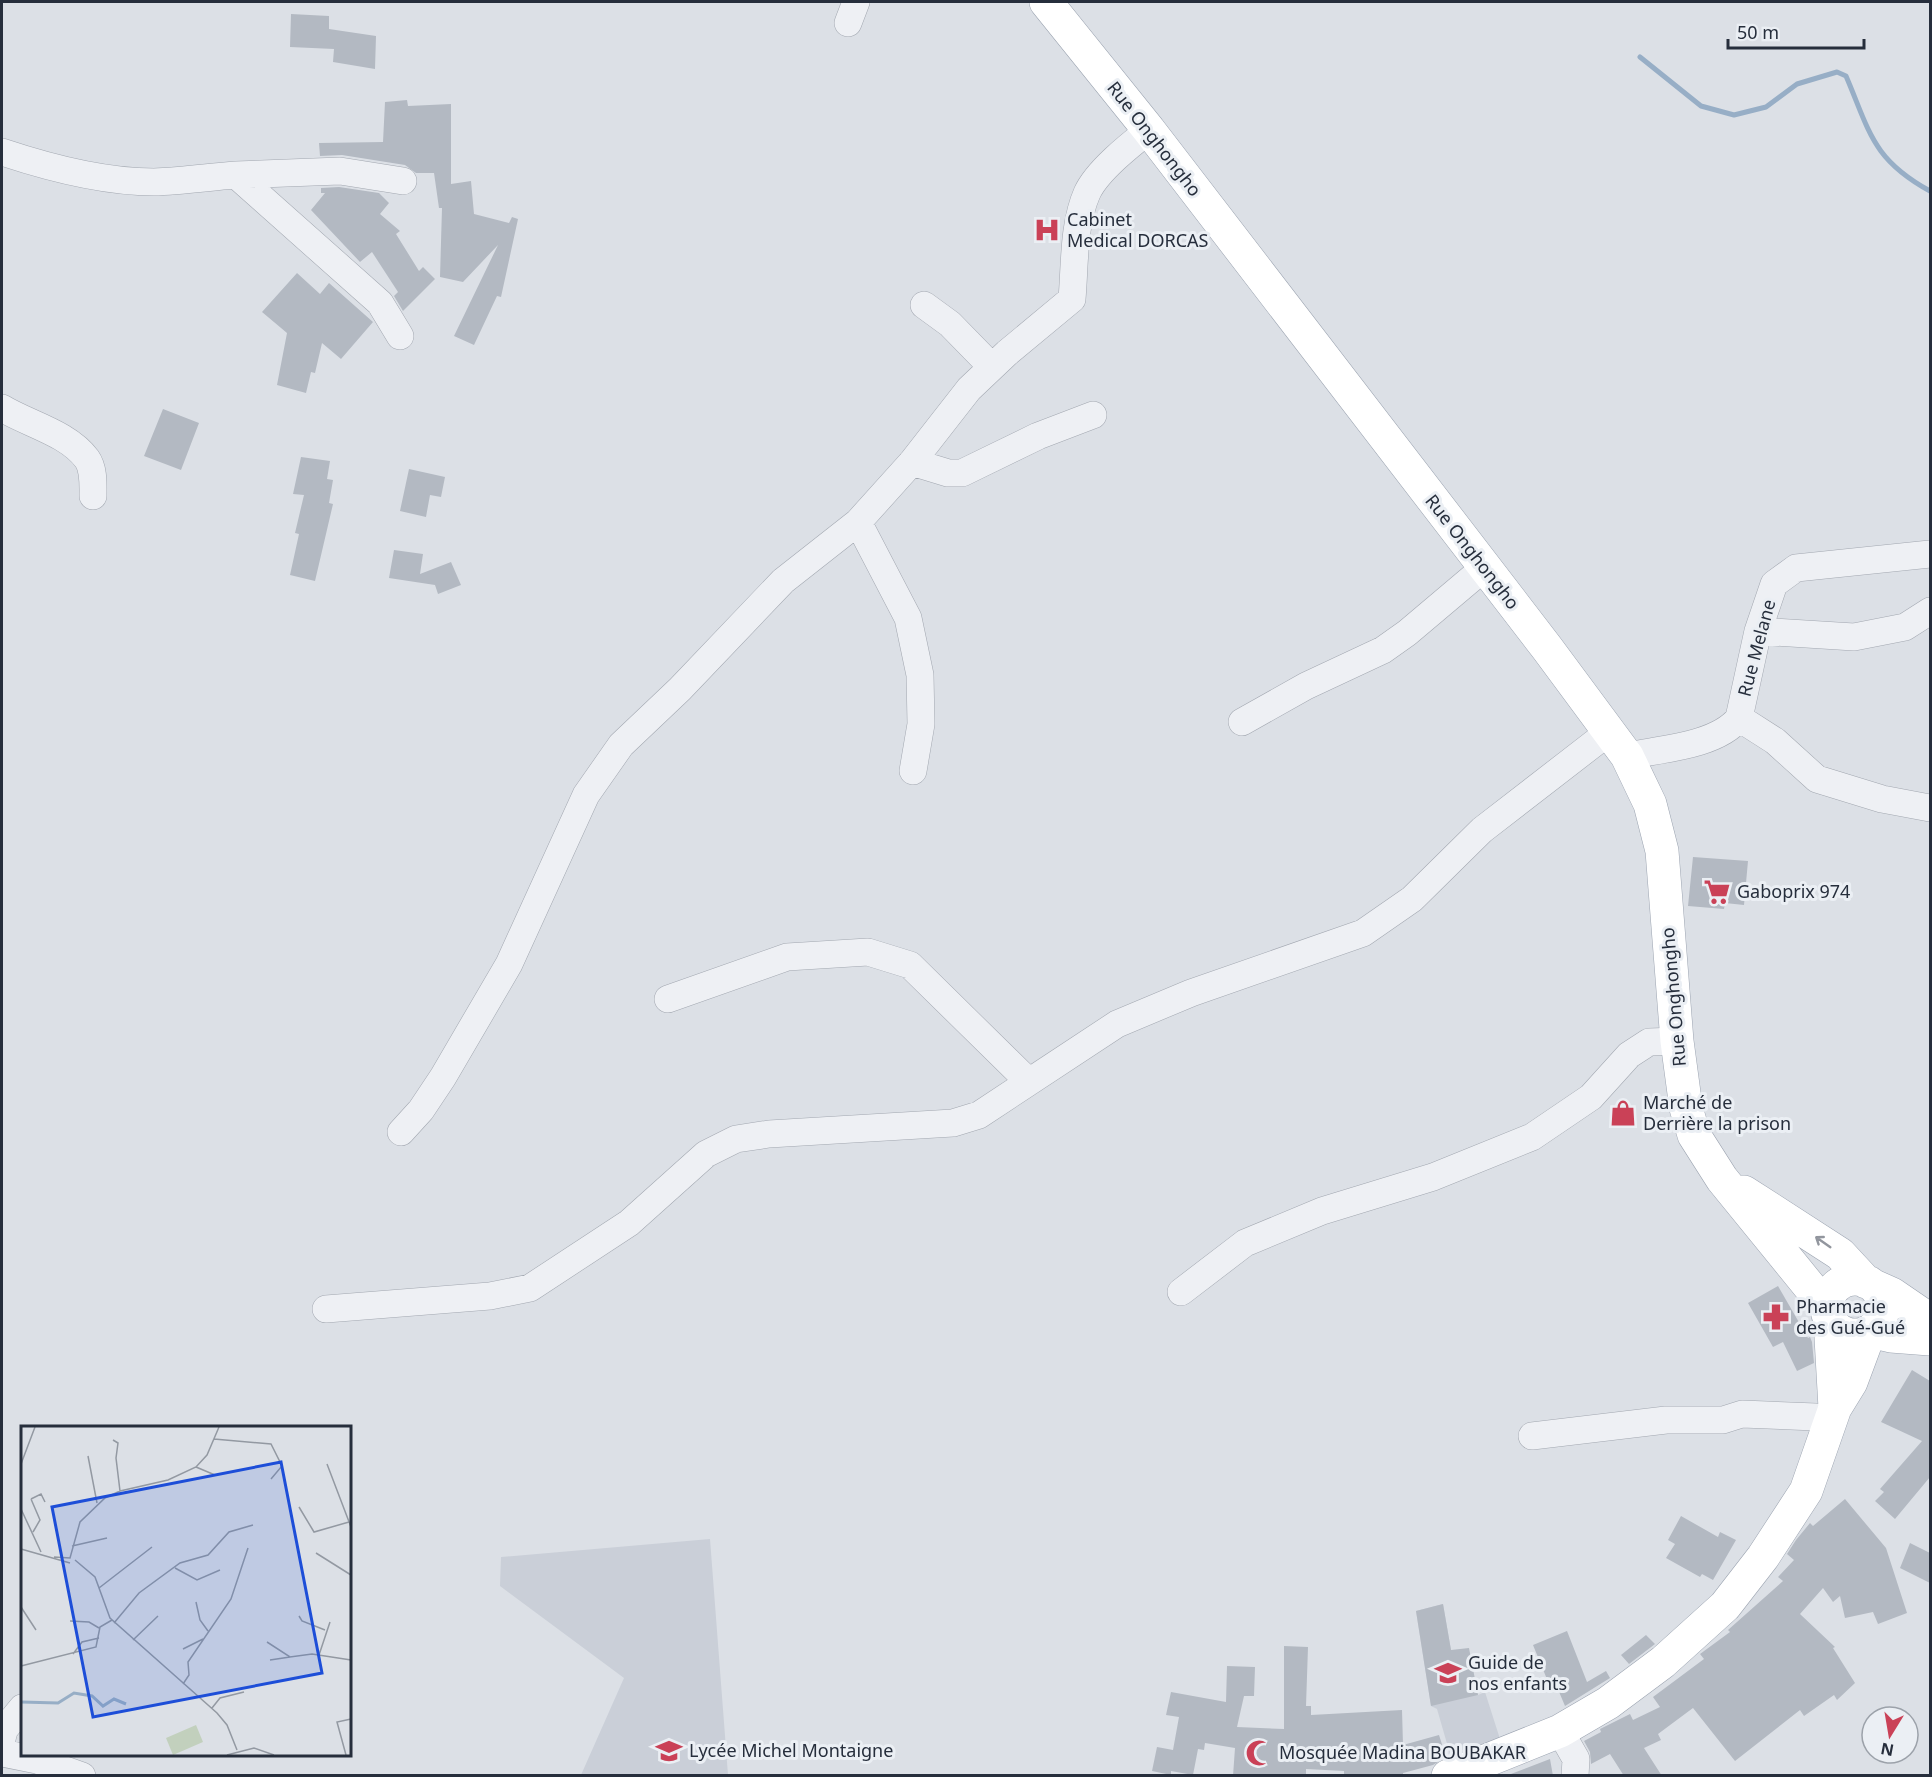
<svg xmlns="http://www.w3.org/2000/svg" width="1932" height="1777" viewBox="0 0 1932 1777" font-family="'Noto Sans',sans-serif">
	<rect width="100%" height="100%" fill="#dce0e6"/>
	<path fill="#cacfd8" d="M710,1539L728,1775H581L624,1678L500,1586L501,1557Z
		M1443,1604L1451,1650L1478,1695L1485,1692L1500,1739L1450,1754L1437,1709L1431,1706L1416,1611Z"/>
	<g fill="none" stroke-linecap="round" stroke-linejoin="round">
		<path stroke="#97aec6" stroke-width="5" d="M1640,57L1701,106L1734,115L1766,107L1797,84L1837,72L1846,76C1870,132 1872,159 1930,191"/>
	</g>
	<path fill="#b3b9c2" d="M291,14L329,16V29L376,36L375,69L333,62L334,49L290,47Z
		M407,100L408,106L451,104V184L471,181L474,214L509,223L512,217L518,219L501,297L497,296L474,345L454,336L498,245L463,282L440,277L442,208H439L434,173H416L405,165L342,155L320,156L319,143L383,142L385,102Z
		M339,187L379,193L389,203L380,214L400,231L396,234L419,271L423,267L435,279L403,311L394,296L398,292L372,252L360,262L311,210L325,193H321V188Z
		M297,273L320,294L329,283L373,322L341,359L322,343L315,373L311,372L306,393L277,385L287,333L262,312Z
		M163,409L199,423L181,470L144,456Z
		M301,457L330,461L327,479L333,480L329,503L333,504L315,581L290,575L299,534L295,533L304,495L293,494Z
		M409,469L445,477L441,497L430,495L426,517L400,511Z
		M394,550L423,554L420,574L451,562L461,585L438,594L435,585L389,578Z
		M1693,857L1748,861L1744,905L1725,903L1724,909L1688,906Z
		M1778,1286L1808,1338L1810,1337L1812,1342L1814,1363L1797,1371L1783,1342L1773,1347L1748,1303Z
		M1912,1370L1930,1381V1477L1895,1519L1875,1501L1884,1492L1880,1489L1922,1441L1881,1422Z
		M1845,1499L1886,1548L1907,1613L1878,1624L1873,1612L1845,1618L1840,1596L1833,1602L1823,1588L1800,1614L1835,1647L1833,1648L1855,1683L1837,1700L1834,1695L1804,1716L1800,1710L1735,1761L1693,1708L1658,1734L1661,1740L1644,1748L1662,1776H1624L1610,1754L1591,1764L1590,1752L1584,1741L1601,1732L1600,1729L1630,1714L1633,1720L1660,1707L1653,1697L1704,1659L1700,1654L1730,1632L1728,1630L1783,1581L1778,1577L1794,1560L1787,1554L1796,1540L1810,1523L1813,1526Z
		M1681,1516L1718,1537L1720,1532L1736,1540L1713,1580L1702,1574L1700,1577L1666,1558L1675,1544L1668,1540Z
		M1910,1543L1930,1553V1583L1900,1568Z
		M1443,1604L1451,1650L1469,1648L1478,1695L1431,1706L1416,1611Z
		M1567,1631L1587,1682L1606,1671L1610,1678L1565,1706L1557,1687L1551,1689L1533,1645Z
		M1646,1635L1655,1644L1629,1664L1621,1655Z
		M1284,1646L1308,1647L1306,1706H1311V1715L1402,1710L1403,1745L1439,1735L1446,1757L1433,1765L1403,1773V1776H1344V1771L1306,1769V1776H1233L1235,1748L1205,1743L1204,1750L1198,1749L1193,1775L1171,1771V1775L1152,1771L1157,1747L1173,1750L1179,1717L1166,1715L1171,1692L1226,1702L1227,1666L1255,1667L1254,1696H1244L1237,1727L1284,1729Z
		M1550,1759L1553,1776H1511V1774Z"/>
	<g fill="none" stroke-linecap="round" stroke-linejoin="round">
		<g stroke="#a2a7b0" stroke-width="28">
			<path id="minor" d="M848,23L856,2
				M2,152C50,168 103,182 154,182C182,181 209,177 236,175L380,303L400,336
				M236,175L340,171L403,181
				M924,305L950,324L992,367
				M2,408C28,424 68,433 87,459C94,469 93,484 93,496
				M912,462L948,473H962L1038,436L1093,415
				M858,522L908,618L920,675L921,724L913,771
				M1758,631L1854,637L1905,627L1930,611
				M1739,718L1775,741L1817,779L1882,799L1930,808
				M1242,722L1306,686L1383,650L1407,633L1484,568
				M1627,756C1660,749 1717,746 1739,718L1758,631L1774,584L1796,568L1930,554
				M668,999L787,957L868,952L910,965L1029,1082
				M401,1132L421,1110L443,1077L509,964L586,795L621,745L680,689L783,581L858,522L912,462L969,389L1007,353L1072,299C1075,265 1073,225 1087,193C1097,171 1130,145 1149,130
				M1181,1292L1245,1243L1322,1211L1433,1177L1532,1137L1591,1097L1629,1055L1649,1042L1677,1041
				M326,1309L490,1296L530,1288L629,1223L706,1154L736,1139L769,1134L953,1123L979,1115L1117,1024L1191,993L1363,933L1412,899L1482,830L1610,731
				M1532,1436L1666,1420H1723L1742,1414L1816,1417L1831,1421
				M1560,1731L1576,1759L1575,1776
				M2,1739L4,1730L22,1708
				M2,1753L37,1760L82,1776"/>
		</g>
		<g stroke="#9ca4b1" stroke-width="34">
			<path id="major" d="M1046,2L1149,130L1547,648L1627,756L1650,804L1662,851L1677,1041L1686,1108L1694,1135L1722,1179L1827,1308
				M1744,1192L1840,1254L1866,1282
				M1827 1307a28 28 0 1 1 56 0a28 28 0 1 1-56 0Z
				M1874,1286L1892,1294L1930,1320
				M1830,1320L1835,1408
				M1448,1776L1560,1731L1608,1703L1663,1662L1725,1606L1763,1557L1806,1491L1835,1408L1851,1382L1870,1331L1891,1336L1930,1339"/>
		</g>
		<use href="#minor" stroke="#eef0f4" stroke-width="27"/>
		<use href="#major" stroke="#fff" stroke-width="33"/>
	</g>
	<defs><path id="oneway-shaft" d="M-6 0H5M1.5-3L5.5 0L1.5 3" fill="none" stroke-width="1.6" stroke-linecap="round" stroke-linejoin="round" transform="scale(1.5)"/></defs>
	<use stroke="#92969e" href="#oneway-shaft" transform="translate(1823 1242) rotate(-145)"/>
	<defs>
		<g id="hospital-bare" transform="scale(2.07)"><path d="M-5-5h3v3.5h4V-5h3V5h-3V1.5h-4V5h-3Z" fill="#ca4157" stroke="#ebeff4" stroke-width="2.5" paint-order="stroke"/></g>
		<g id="supermarket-bare" transform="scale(2.07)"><path d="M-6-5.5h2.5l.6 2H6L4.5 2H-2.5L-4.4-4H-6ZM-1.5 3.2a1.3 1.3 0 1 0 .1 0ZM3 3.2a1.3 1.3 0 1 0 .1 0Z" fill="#ca4157" stroke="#ebeff4" stroke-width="2.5" paint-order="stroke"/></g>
		<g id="shop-bare" transform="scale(2.07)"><path d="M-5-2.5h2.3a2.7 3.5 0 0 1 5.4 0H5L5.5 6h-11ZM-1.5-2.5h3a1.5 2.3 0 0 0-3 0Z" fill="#ca4157" stroke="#ebeff4" stroke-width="2.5" paint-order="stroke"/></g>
		<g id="pharmacy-bare" transform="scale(2.07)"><path d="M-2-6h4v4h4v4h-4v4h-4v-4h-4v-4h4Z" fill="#ca4157" stroke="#ebeff4" stroke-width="2.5" paint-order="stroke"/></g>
		<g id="school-bare" transform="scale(2.07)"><path d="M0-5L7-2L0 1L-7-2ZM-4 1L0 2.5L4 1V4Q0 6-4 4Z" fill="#ca4157" stroke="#ebeff4" stroke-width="2.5" paint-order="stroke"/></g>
		<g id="mosque-bare" transform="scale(2.07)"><path d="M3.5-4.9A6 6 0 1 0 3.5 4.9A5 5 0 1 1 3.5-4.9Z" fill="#ca4157" stroke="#ebeff4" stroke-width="2.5" paint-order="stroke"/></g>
	</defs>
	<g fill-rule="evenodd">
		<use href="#hospital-bare" x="1047" y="230"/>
		<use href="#supermarket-bare" x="1717" y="892"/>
		<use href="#shop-bare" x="1623" y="1113"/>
		<use href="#pharmacy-bare" x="1776" y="1317"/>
		<use href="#school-bare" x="1448" y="1673"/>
		<use href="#school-bare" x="669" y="1751"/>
		<use href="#mosque-bare" x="1259" y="1753"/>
	</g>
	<g text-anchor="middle" stroke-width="6" stroke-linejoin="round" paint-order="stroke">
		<g font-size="18" fill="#262e3c" stroke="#ebeff4">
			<text transform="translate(1154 139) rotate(52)" y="6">Rue Onghongho</text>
			<text transform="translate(1472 552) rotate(52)" y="6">Rue Onghongho</text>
			<text transform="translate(1757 648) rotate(-75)" y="6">Rue Melane</text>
			<text transform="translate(1674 997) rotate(-95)" y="6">Rue Onghongho</text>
		</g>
		<g font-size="18" fill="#262e3c" stroke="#ebeff4" text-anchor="start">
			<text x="1067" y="226">Cabinet<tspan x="1067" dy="21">Medical DORCAS</tspan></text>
			<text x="1737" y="898">Gaboprix 974</text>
			<text x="1643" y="1109">Marché de<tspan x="1643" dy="21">Derrière la prison</tspan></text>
			<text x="1796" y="1313">Pharmacie<tspan x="1796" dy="21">des Gué-Gué</tspan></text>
			<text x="1468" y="1669">Guide de<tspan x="1468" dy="21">nos enfants</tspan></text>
			<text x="689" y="1757">Lycée Michel Montaigne</text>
			<text x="1279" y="1759">Mosquée Madina BOUBAKAR</text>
		</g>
	</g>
	<g transform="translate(21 1426)">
		<rect width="330" height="330" fill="#dce0e6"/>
		<path d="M175,299L182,316L152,329L145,312Z" fill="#c2d0bd"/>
		<path fill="none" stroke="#97aec6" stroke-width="3" d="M0,276L37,277L53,267L71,270L82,280L93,273L105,278"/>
		<path fill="none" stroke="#9399a2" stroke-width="1.5" d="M193,13L250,18L261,40L250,53M92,14L97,17L95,32L99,65M67,30L76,77M0,38L14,1M306,38L330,101M175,41L194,49M10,73L19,94L12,106M10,73L20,68L24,76M278,81L293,106L328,96M0,83L20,126M51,120L86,112M0,123L49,137M295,127L330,149M33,131L49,132L59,96L84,72L99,65L147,54L175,41L186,29L198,1M54,134L74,151L89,192L196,287L206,299L216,324M154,142L176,154L199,144M78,162L131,121M175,176L179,194L187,205M0,181L15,204M278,190L281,195L304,204M49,195L68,196L78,202M93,197L118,167L159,137L187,129L208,106L232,99M112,214L137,190M246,216L269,231L291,228L330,234M162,223L182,213M52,228L61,216L78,212M298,229L309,196M249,234L269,231M0,240L75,221L79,201L91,194M162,258L168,249L167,236L210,173L227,122M191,282L199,272L223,266M206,329L233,322L253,329M325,329L316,296L330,293"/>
		<path fill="#1d4ed8" fill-opacity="0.15" stroke="#1d4ed8" stroke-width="3" d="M260,36L301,247L72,291L31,81Z"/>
		<rect width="330" height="330" fill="none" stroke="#262e3c" stroke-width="3"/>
	</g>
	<rect width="1932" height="1777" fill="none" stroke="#262e3c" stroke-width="6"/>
	<g transform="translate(1890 1735) rotate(191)"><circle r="28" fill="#ebeff4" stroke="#9ca2aa" stroke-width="1.5"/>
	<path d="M0-4.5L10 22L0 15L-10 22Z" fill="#ca4157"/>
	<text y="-9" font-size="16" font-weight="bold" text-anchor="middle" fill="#262e3c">N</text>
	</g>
	<path d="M1728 39v9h136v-9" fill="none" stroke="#262e3c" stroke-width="3"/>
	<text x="1737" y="39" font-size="18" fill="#262e3c" stroke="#ebeff4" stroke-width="4.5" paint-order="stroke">50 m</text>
</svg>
